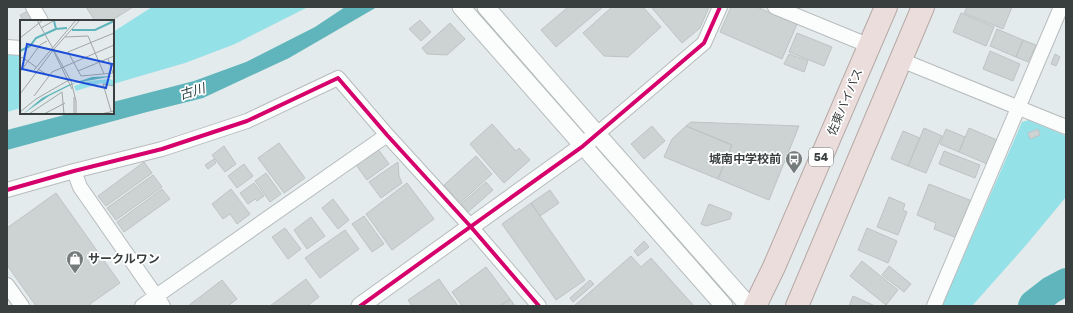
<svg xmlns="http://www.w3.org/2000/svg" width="1073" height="313" viewBox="0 0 1073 313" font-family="Rubik,'Noto Sans JP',sans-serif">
	<rect width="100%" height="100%" fill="#e4ebec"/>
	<path fill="#95e1e8" d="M152,7H308L235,44L185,63L113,84V32Z
		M7,52H21V108L7,112Z
		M1029,120L1066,136V197L1027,244L972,306H942L1022,122Z"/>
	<path fill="#5fb5bb" d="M345,7H377L289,58L203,98L147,112L7,150V130L72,113H113V102L194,81L246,62L315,27Z"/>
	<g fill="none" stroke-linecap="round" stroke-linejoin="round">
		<path stroke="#5fb5bb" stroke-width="28" d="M1032,306L1033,304L1051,290L1066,282"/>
	</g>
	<path fill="#cdd2d3" stroke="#bec3c4" d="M86,7H133L111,21H95Z
		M568,7H603L556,47L541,30Z
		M612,7H643L661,27L628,57L604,56L583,33Z
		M651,7H709L700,28L682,43Z
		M731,7H757L797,24L782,59L720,32Z
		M967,7H1012L1003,29L964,13Z
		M30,10L35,20L32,21H23L20,15Z
		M961,13L994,27L986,46L953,32Z
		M420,20L431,32L421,41L409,29Z
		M450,23L465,39L447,55L427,54L422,48Z
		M997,29L1023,40L1016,57L990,46Z
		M797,33L832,47L824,66L789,52Z
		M1023,40L1036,45L1028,62L1016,57Z
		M990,51L1020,64L1013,81L983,69Z
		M789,54L808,61L804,72L784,64Z
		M1055,54L1060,57L1056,66L1051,64Z
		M691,122L799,126L769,200L718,179L732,145L686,126Z
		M492,124L516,151L519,148L530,160L504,183L470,144Z
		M652,126L665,141L644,159L631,144Z
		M686,126L732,145L718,179L664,157L672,139Z
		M924,128L942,136L926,173L908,166Z
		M969,128L997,140L987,164L959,152Z
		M946,129L965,137L959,152L940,144Z
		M1038,129L1040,135L1030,139L1028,133Z
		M903,131L920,138L908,166L891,159Z
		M279,143L305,178L284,193L258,158Z
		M224,146L236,164L225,172L212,155Z
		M378,149L389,164L367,180L356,165Z
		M944,151L980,165L975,178L939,164Z
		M476,156L492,174L460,203L444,185Z
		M214,159L216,163L208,169L205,165Z
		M144,162L152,173L106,206L98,196Z
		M398,162L399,176L402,183L381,198L369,182Z
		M244,164L253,176L237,188L228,176Z
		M266,173L281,194L270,202L255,181Z
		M153,175L162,187L116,220L107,208Z
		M486,182L493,190L468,212L461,204Z
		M254,183L264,196L257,201L255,199L248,204L240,193Z
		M407,183L434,219L392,250L366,214Z
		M929,184L972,201L957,238L934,229L936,223L917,215Z
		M162,189L170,199L124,232L117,222Z
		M231,189L250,214L237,224L230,214L223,219L212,204Z
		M550,190L559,203L540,216L531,203Z
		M56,193L120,283L90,304L91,306H36L7,265V228Z
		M889,197L905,204L903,210L907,212L898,235L877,227Z
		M333,199L349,220L338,229L322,208Z
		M531,203L585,280L556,300L502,224Z
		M709,204L732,213L730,219L706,226L701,224Z
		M364,216L384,244L372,252L352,224Z
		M311,217L325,236L307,249L294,230Z
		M285,228L301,249L288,259L272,237Z
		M867,228L897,241L888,263L858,250Z
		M345,230L359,249L320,278L305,258Z
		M644,241L649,247L638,256L634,251Z
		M631,256L641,267L651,258L694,306H574Z
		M862,261L898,290L886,305L850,276Z
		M889,266L911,284L904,292L882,275Z
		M486,267L510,299L500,306H462L452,292Z
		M306,279L319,297L307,306H270Z
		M439,279L458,306H412L408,300Z
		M222,280L237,299L228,306H188Z
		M590,280L594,284L573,302L570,298Z
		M853,296L875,306H849Z
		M510,299L515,306H500Z"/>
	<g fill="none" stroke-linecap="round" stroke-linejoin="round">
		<g stroke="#b7bcbd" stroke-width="16">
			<path id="minor" d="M33,7L41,21
				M775,7L870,46
				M7,47L21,48
				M901,60L1066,127
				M597,134L704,43L720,7
				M74,171L80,187L163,306
				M7,190L74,171L162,149L247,121L338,78L387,135L471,227L539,306
				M7,285L22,306
				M142,306L387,135
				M934,306L1061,7"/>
		</g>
		<g stroke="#b7bcbd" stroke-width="19">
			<path id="tertiary" d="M461,7L724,306
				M486,7L597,134L749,306
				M360,306L583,146L592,138"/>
		</g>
		<g stroke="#b6a8a6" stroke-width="24">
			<path id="trunk" d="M755,306L774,267L886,7
				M797,306L923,7"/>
		</g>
		<use href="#minor" stroke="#fbfcfc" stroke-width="14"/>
		<use href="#tertiary" stroke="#fbfcfc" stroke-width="17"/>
		<use href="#trunk" stroke="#eadddb" stroke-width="22"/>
		<g stroke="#fff" stroke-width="6">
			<path id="cycleway" d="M7,190L74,171L162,149L247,121L338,78L387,135L471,227L539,306
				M360,306L583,146L704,43L720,7"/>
		</g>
		<use href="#cycleway" stroke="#d6006c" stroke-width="4"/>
	</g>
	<defs>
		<g id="bus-pin" transform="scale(0.9)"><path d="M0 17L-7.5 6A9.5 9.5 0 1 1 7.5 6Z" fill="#757b7b" stroke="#fff"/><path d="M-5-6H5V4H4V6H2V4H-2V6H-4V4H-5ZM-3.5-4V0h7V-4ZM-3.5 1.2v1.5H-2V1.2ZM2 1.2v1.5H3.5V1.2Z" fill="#fff"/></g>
		<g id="shop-pin" transform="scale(0.9)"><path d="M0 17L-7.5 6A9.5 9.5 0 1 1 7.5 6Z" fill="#757b7b" stroke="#fff"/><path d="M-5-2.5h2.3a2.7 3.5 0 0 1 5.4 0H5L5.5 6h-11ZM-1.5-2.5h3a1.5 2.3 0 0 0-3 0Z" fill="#fff"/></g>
	</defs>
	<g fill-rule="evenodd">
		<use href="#bus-pin" x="794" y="159"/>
		<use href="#shop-pin" x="75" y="259"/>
	</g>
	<g text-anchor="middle" stroke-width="3.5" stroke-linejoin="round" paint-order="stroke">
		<rect fill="#fff" stroke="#747878" stroke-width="1" x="809" y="148" width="24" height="18" rx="3"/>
		<g font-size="11" font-weight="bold" fill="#393e3e">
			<text x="821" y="161">54</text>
		</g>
		<g font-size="12" fill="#393e3e" stroke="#fff">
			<text transform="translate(845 102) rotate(-67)" y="4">佐東バイパス</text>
		</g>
		<g font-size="12" font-weight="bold" fill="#393e3e" stroke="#fff" text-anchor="end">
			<text x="781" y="163">城南中学校前</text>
			<text x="88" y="263" text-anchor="start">サークルワン</text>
		</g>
		<g font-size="13" font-style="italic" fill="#284143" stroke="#fff">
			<text transform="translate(192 91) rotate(-17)" y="5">古川</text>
		</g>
	</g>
	<g transform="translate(20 20)">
		<rect width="94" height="94" fill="#e4ebec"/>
		<path d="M90,59L94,61V66L81,63L56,71L54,66L69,61Z" fill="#95e1e8"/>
		<path d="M94,56L55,63L29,76L3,94L22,78L48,65L72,57Z" fill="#5fb5bb"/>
		<path fill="none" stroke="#5fb5bb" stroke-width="2" d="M34,1L36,9L47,8M52,10H75L94,1M0,31L10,26L16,18L36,9"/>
		<path fill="none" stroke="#a0a6a6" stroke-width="1" d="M17,0L51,61L56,81V94M21,8L35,0M45,17L68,16L84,54M0,18L23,0M33,30L52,69M88,39L93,53L61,56L48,32L94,13M0,40L2,37L16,47M18,49L29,56M14,50L56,0M58,51L94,36M0,52L20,25L27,21M0,74L34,29L60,0M14,76L32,52L94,25M54,77V94M91,91L83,64L94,66M0,92L16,79L49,60M9,94L42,72L44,94M24,94L45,83M81,94L94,91"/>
		<path fill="#1d4ed8" fill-opacity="0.15" stroke="#1d4ed8" stroke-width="2" d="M7,24L92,44L86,68L2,49Z"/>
		<rect width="94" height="94" fill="none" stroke="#393e3e" stroke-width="2"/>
	</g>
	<rect width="1073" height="313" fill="none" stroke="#393e3e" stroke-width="16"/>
</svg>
